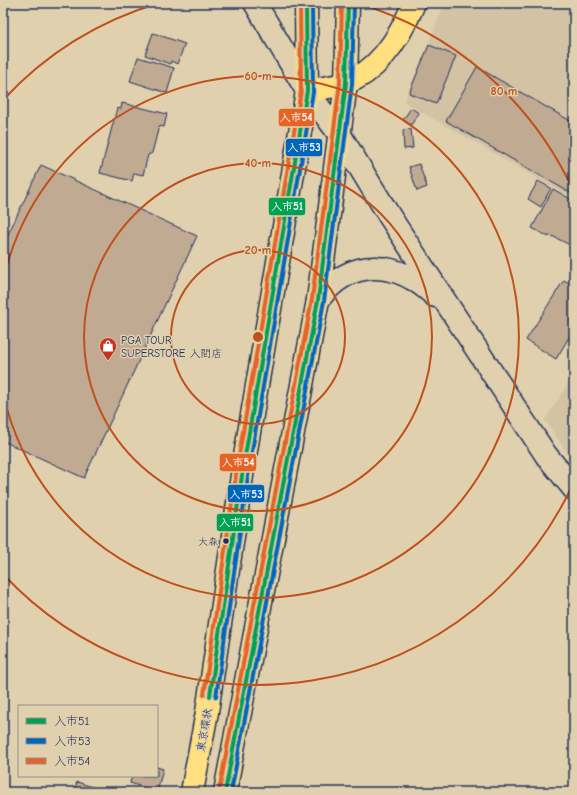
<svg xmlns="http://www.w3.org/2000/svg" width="577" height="795" viewBox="0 0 577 795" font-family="'Comic Neue','Klee One',sans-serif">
	<rect width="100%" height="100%" fill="#e1d0ad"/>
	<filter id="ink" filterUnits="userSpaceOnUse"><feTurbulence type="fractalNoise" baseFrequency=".025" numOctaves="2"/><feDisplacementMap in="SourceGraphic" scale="8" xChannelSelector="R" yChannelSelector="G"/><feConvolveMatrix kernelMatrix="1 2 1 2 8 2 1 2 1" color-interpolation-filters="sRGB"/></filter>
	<g filter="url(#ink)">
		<path fill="#d3c2a4" d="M445,3H558L574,13V199L404,102Z
			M574,374V463L545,420Z"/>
		<path fill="#c1aa92" stroke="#1b2f5e" d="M153,33L185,44L177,64L171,61L170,64L145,55Z
			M429,45L456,56L436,104L409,93Z
			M138,57L174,68L167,93L130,81Z
			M477,67L574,123V195L446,121Z
			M122,103L167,114L164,127L159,126L152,153L148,155L143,175L134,173L132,181L100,173L117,108L121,109Z
			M411,108L419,113L411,125L403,120Z
			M411,129L413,148L404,149L403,130Z
			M419,164L427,187L417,191L409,167Z
			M41,165L197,236L84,478L3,441V245Z
			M538,181L551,188L541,207L528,199Z
			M553,189L574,201V247L550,235L549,237L532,228Z
			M564,280L574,286V329L556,359L526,340Z
			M157,767L163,769L157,792L130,783L132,776H157Z
			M77,782L108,792H74Z"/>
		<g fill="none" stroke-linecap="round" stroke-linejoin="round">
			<g stroke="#1b2f5e" stroke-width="25">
				<path id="secondary" d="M255,3L307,91L340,135L390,217L546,455L574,489
					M318,300C352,255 398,261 435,296"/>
			</g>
			<g stroke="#1b2f5e" stroke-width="25">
				<path id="primary" d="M307,91C320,88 335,87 346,83C381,70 401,35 414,3"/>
			</g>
			<g stroke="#1b2f5e" stroke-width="25">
				<path id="highway" d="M192,792L207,712L244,462L307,91L306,3
					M225,792L318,300L346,83L348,3"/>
			</g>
			<use href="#secondary" stroke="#e1d0ad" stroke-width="22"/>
			<use href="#primary" stroke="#ffdf80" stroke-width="22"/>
			<use href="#highway" stroke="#ffdf80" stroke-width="22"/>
			<g stroke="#e1d0ad" stroke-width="7">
				<path id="bus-1" d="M210,696L244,462L307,91L306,3
					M225,792L318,300L346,83L348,3"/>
			</g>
			<g stroke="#e1d0ad" stroke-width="7">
				<path id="bus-2" d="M216,697L250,463L313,92L312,3
					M231,792L324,301L352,84L354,3"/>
			</g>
			<g stroke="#e1d0ad" stroke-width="7">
				<path id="bus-3" d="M204,695L238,461L301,91L300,3
					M219,791L312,299L340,83L342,3"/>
			</g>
			<use href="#bus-1" stroke="#01a052" stroke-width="4"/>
			<use href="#bus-2" stroke="#0065bd" stroke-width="4"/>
			<use href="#bus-3" stroke="#e76225" stroke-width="4"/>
		</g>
	</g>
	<g fill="none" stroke="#bf511c" stroke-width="2">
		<circle cx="258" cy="337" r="87"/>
		<circle cx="258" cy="337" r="174"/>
		<path d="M3 281A261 261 0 1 1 3 393"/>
		<path d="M573 484A348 348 0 0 1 3 574M3 100A348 348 0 0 1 159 3M357 3A348 348 0 0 1 573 190"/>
	</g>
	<defs>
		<g id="shop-pin" transform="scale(0.9)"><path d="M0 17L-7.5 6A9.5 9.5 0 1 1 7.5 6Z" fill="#c8321e" stroke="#e1d0ad"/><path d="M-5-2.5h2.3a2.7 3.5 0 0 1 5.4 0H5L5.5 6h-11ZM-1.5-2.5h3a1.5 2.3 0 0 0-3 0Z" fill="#fff"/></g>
	</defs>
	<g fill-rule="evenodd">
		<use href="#shop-pin" x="108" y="346"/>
	</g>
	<circle fill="#1b2f5e" stroke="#e1d0ad" stroke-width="1.5" cx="226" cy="541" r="3.5"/>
	<g text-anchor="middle" stroke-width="3" stroke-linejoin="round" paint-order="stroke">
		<g font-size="10" fill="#1b2f5e" stroke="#e1d0ad" text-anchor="end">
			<text x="218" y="545">大森</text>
		</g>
		<g font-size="11" fill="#1b2f5e" stroke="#e1d0ad" text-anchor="start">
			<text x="121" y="344">PGA TOUR<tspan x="121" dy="13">SUPERSTORE 入間店</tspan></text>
		</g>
		<g font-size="11" fill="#1b2f5e" stroke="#e1d0ad">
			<text transform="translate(204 730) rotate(-80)" y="4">東京環状</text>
		</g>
	</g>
	<circle cx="258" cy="337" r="6" fill="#bf511c" stroke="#e1d0ad" stroke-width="2"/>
	<g font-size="12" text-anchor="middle" font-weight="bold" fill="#bf511c" stroke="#e1d0ad" stroke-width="3" stroke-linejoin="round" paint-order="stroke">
		<text x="258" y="80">60 m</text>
		<text x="504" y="95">80 m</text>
		<text x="258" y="167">40 m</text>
		<text x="258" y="254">20 m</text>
	</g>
	<g stroke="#e1d0ad" stroke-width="1.5">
		<rect x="278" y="108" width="37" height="19" rx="4" fill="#e76225"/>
		<rect x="285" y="138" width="38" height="19" rx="4" fill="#0065bd"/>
		<rect x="268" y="197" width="38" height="19" rx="4" fill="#01a052"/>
		<rect x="219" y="453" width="38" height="19" rx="4" fill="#e76225"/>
		<rect x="227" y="484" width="38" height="19" rx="4" fill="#0065bd"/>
		<rect x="216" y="513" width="38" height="19" rx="4" fill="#01a052"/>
	</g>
	<g font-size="11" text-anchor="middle" font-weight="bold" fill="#fff">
		<text x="296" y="121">入市54</text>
		<text x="304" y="151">入市53</text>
		<text x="287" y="210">入市51</text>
		<text x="238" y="466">入市54</text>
		<text x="246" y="498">入市53</text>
		<text x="235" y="526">入市51</text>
	</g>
	<rect width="577" height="795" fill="none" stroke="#e1d0ad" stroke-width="16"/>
	<rect x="8" y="8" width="561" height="779" fill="none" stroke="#1b2f5e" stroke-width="1.5" filter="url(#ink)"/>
	<rect x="18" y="705" width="140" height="72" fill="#e1d0ad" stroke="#92908d"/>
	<rect x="26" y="718" width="20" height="6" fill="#01a052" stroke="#92908d"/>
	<text x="54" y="725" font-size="12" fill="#1b2f5e">入市51</text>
	<rect x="26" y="738" width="20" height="6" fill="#0065bd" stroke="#92908d"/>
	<text x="54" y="745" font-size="12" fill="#1b2f5e">入市53</text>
	<rect x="26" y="758" width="20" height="6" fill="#e76225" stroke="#92908d"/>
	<text x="54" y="765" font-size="12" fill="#1b2f5e">入市54</text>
</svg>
